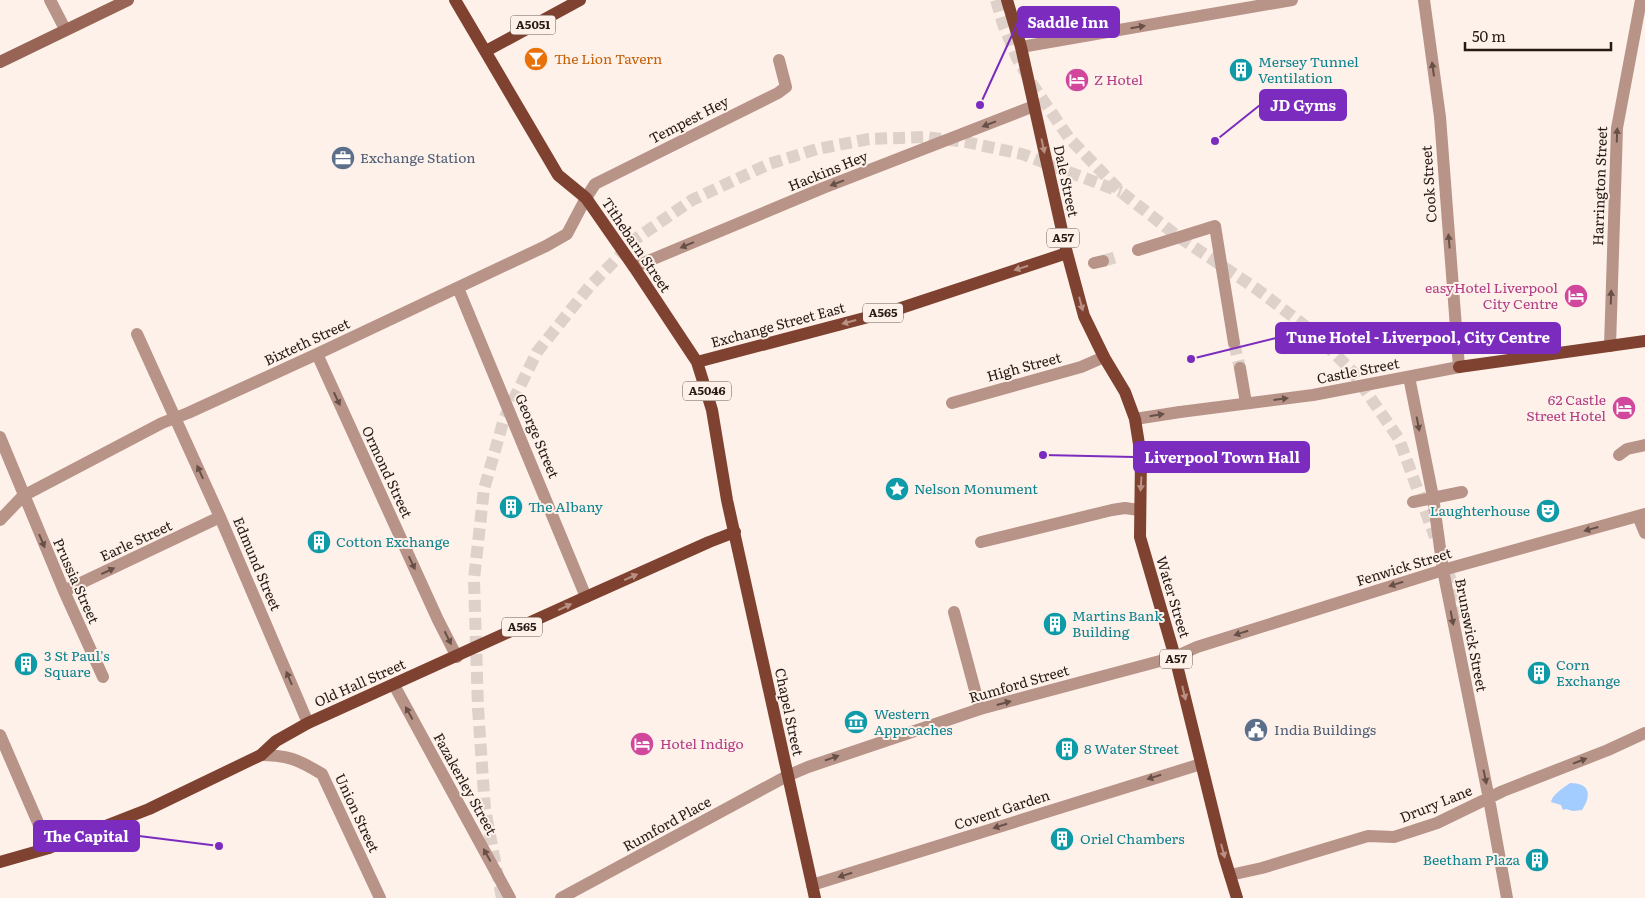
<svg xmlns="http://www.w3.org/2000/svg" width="1645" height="898" viewBox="0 0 1645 898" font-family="Literata,serif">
	<rect width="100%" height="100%" fill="#fef1ea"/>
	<path fill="#a3ccff" d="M1570,783C1590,783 1592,795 1582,810L1573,811L1566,809L1563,810L1561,805L1551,802C1552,795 1564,787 1570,783Z"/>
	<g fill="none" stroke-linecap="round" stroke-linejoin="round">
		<path stroke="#ddd1ca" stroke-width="12" stroke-dasharray="12 6" stroke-linecap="butt" d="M1103,261L1119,256
			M1234,343L1240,368"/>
		<path stroke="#ddd1ca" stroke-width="12" stroke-dasharray="12 6" stroke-linecap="butt" d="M996,0L1003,24L1017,58L1032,84L1069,138L1121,192L1176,235L1258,290L1313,332L1352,371L1399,439L1435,537
			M1448,572L1454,590L1459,621
			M502,898L485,809L478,708L474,579L484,489L504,419L537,352L589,287L637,238L692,200L769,164L817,149L869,139L926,137L966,142L1022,154L1121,192"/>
		<path stroke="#b89388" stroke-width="12" d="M1138,250L1215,226L1234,343
			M1094,263L1103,261
			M1240,368L1246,403
			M1409,377L1433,497L1443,570
			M1180,412L1313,395L1459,367
			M1619,455L1627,449L1645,445
			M1413,502L1462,492
			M0,520L23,496
			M0,735L49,848"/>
		<path stroke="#b89388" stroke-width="12" d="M50,0L65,29
			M1021,47L1292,0
			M634,267L823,188L1034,106
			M458,288L586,597
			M137,334L220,517L308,723
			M1610,346L1617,128L1641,0
			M317,354L438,620L457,657
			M952,403L1081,367L1104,357
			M1135,419L1180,412
			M0,437L64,591L103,677
			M23,496L162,423L188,413L317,354L546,246L567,234L586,198L595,184L778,93L786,87L779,60
			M1638,516L1645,533
			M981,542L1112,510L1125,508L1139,510
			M1443,570L1489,799L1507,898
			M64,591L220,517
			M954,612L980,709
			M1175,657L1197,647L1443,570L1645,514
			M394,685L510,898
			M261,755C288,755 299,760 322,774L380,898
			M1230,875L1262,868L1368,836L1394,837L1437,823L1503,791L1608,750L1645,733
			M812,885L1201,764
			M561,898L787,776"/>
		<path stroke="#b89388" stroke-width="12" d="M1424,0L1440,117L1459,367
			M787,776L808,767L980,709L1175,657"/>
		<path stroke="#986455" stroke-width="12" d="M0,62L128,0"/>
		<path stroke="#7f4230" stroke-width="12" d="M455,0L558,175L586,198L634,267L697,362L712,410L727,500L815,898
			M1007,0L1021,47L1067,253L1084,316L1104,357L1125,392L1135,419L1141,457L1140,537L1175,657L1224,856L1237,898
			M486,51L580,0
			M697,362L895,310L1067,253
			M1459,367L1645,341
			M0,862L49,848L149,809L261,755L276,741L308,723L586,597L709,542L735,532"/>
	</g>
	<defs><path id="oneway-solid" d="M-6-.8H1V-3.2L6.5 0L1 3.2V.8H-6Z" transform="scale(1.25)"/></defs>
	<g fill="#675048">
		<use href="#oneway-solid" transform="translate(1138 27) rotate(-10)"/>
		<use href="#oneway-solid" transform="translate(1433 69) rotate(-98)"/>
		<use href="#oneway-solid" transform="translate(989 124) rotate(159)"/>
		<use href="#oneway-solid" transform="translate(1617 135) rotate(-88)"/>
		<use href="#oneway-solid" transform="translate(837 183) rotate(159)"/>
		<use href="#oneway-solid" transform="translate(1449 241) rotate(-95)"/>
		<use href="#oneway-solid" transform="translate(687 245) rotate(157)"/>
		<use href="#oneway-solid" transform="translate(1611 297) rotate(-88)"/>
		<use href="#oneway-solid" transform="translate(337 399) rotate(65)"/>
		<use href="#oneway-solid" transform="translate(1281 399) rotate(-7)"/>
		<use href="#oneway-solid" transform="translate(1157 415) rotate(-9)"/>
		<use href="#oneway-solid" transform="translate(1418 424) rotate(79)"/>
		<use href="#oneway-solid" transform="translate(200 472) rotate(-114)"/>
		<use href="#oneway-solid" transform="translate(1591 529) rotate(164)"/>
		<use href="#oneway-solid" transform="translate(42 541) rotate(67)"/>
		<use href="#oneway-solid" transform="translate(412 563) rotate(65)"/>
		<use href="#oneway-solid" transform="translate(108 571) rotate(-25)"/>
		<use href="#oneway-solid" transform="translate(1396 584) rotate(163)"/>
		<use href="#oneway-solid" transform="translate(1452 618) rotate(79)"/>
		<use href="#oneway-solid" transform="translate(1241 633) rotate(163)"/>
		<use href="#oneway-solid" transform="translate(448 638) rotate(63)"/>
		<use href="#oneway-solid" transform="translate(289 678) rotate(-113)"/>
		<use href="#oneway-solid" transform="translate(1004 703) rotate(-15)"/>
		<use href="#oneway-solid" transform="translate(409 713) rotate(-119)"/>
		<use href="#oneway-solid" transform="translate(832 758) rotate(-19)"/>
		<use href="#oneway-solid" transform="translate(1580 761) rotate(-21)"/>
		<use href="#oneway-solid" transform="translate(1154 777) rotate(162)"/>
		<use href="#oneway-solid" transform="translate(1485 777) rotate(78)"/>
		<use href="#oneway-solid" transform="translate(1000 826) rotate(162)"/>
		<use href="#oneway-solid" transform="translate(487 855) rotate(-119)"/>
		<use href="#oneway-solid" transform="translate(845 875) rotate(162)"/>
	</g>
	<g fill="#b89184">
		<use href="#oneway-solid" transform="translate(1043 146) rotate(78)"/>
		<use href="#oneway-solid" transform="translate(1021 268) rotate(162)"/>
		<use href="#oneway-solid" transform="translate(1081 304) rotate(75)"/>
		<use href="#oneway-solid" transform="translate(849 322) rotate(165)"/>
		<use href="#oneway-solid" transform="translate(1141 484) rotate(94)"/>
		<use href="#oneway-solid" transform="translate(631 577) rotate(-24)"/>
		<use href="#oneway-solid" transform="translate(565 607) rotate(-25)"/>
		<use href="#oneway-solid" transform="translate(1184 693) rotate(76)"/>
		<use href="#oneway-solid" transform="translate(1223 851) rotate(75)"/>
	</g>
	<defs>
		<g id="bar-disc" transform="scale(1.25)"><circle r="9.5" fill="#e8710a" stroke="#fef1ea"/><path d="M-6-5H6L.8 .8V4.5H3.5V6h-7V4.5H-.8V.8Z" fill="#fff"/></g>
		<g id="building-disc" transform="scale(1.25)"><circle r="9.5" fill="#0f9aa8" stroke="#fef1ea"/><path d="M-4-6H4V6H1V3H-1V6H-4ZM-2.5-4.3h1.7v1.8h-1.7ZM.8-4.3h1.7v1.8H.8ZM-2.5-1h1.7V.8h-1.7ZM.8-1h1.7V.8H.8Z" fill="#fff"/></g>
		<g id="hotel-disc" transform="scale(1.25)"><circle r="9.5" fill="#d1479c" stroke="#fef1ea"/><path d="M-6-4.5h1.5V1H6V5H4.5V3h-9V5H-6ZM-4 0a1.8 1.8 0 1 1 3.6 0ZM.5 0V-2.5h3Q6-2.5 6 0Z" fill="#fff"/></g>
		<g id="office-disc" transform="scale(1.25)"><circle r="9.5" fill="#5c6f8a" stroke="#fef1ea"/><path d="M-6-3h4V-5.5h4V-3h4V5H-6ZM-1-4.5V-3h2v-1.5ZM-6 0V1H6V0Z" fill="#fff"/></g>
		<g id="sight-disc" transform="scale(1.25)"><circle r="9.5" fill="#0f9aa8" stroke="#fef1ea"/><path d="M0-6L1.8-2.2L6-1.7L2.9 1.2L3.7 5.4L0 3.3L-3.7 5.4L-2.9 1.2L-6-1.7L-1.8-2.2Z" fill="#fff"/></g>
		<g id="theatre-disc" transform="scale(1.25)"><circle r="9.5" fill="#0f9aa8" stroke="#fef1ea"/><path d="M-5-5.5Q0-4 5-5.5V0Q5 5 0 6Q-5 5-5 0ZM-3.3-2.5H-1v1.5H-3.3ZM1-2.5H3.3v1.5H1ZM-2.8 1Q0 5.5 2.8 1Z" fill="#fff"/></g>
		<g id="museum-disc" transform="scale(1.25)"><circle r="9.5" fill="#0f9aa8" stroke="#fef1ea"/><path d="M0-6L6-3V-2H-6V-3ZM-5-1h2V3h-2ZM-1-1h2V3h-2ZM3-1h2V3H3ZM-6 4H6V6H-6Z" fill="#fff"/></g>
		<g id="civic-disc" transform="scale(1.25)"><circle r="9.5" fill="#5c6f8a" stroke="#fef1ea"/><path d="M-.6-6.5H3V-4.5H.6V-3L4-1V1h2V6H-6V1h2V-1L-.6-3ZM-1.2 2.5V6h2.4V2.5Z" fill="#fff"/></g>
	</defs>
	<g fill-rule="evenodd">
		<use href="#bar-disc" x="536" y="59"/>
		<use href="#building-disc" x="1241" y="70"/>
		<use href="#hotel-disc" x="1077" y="80"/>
		<use href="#office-disc" x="343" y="158"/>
		<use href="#hotel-disc" x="1576" y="296"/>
		<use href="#hotel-disc" x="1624" y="408"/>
		<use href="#sight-disc" x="897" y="489"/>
		<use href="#building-disc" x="511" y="507"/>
		<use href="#theatre-disc" x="1548" y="511"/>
		<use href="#building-disc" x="319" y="542"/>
		<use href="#building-disc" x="1055" y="624"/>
		<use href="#building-disc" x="26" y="664"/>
		<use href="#building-disc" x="1539" y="673"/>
		<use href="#museum-disc" x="856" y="722"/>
		<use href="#civic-disc" x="1256" y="730"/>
		<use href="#hotel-disc" x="642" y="744"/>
		<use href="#building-disc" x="1067" y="749"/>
		<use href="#building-disc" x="1062" y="839"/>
		<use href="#building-disc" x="1537" y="860"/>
	</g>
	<g text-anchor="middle" stroke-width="4" stroke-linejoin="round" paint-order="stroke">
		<g fill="#fef1ea" stroke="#665a54" stroke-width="1">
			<rect x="510.5" y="15.5" width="45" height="19" rx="4"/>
			<rect x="1047" y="228.5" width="32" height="19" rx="4"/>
			<rect x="863" y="303.5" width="40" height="19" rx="4"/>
			<rect x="683" y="381.5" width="48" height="19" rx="4"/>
			<rect x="502" y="617.5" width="40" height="19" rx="4"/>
			<rect x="1160" y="649.5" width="32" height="19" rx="4"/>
		</g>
		<g font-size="12" font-weight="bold" fill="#251a14">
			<text x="533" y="29">A5051</text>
			<text x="1063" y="242">A57</text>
			<text x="883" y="317">A565</text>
			<text x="707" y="395">A5046</text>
			<text x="522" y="631">A565</text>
			<text x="1176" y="663">A57</text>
		</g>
		<g font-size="14" fill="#c56008" stroke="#fef1ea" text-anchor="start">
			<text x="554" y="64">The Lion Tavern</text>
		</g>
		<g font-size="14" fill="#0d838f" stroke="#fef1ea" text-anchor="start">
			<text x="1258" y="67">Mersey Tunnel<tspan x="1258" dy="16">Ventilation</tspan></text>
			<text x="914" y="494">Nelson Monument</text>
			<text x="528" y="512">The Albany</text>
			<text x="1530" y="516" text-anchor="end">Laughterhouse</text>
			<text x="336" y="547">Cotton Exchange</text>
			<text x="1072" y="621">Martins Bank<tspan x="1072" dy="16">Building</tspan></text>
			<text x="44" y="661">3 St Paul's<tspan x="44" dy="16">Square</tspan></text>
			<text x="1556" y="670">Corn<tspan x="1556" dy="16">Exchange</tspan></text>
			<text x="874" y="719">Western<tspan x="874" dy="16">Approaches</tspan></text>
			<text x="1084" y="754">8 Water Street</text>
			<text x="1080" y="844">Oriel Chambers</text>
			<text x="1520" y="865" text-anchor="end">Beetham Plaza</text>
		</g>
		<g font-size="14" fill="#b23c85" stroke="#fef1ea" text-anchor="start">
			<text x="1094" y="85">Z Hotel</text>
			<text x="1558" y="293" text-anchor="end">easyHotel Liverpool<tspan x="1558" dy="16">City Centre</tspan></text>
			<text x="1606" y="405" text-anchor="end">62 Castle<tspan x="1606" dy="16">Street Hotel</tspan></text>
			<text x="660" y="749">Hotel Indigo</text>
		</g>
		<g font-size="14" fill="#251a14" stroke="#fef1ea">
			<text transform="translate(689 120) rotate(-27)" y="5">Tempest Hey</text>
			<text transform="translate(828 171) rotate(-22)" y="5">Hackins Hey</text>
			<text transform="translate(1066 181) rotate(78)" y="5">Dale Street</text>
			<text transform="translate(1429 184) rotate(-94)" y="5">Cook Street</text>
			<text transform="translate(1600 186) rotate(-88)" y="5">Harrington Street</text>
			<text transform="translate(636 245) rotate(56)" y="5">Tithebarn Street</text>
			<text transform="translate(778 325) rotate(-15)" y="5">Exchange Street East</text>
			<text transform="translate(307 342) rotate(-25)" y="5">Bixteth Street</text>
			<text transform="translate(1024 367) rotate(-15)" y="5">High Street</text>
			<text transform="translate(1358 371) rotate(-11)" y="5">Castle Street</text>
			<text transform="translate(537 436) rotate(67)" y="5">George Street</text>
			<text transform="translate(387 472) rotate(65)" y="5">Ormond Street</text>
			<text transform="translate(136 541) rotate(-25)" y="5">Earle Street</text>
			<text transform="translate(257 564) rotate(67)" y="5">Edmund Street</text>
			<text transform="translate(1404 567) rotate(-17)" y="5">Fenwick Street</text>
			<text transform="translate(76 581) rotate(66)" y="5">Prussia Street</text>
			<text transform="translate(1173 597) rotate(73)" y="5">Water Street</text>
			<text transform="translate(1471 635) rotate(79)" y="5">Brunswick Street</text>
			<text transform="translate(360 683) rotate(-24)" y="5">Old Hall Street</text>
			<text transform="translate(1019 684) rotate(-16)" y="5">Rumford Street</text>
			<text transform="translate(789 712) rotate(78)" y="5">Chapel Street</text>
			<text transform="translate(465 784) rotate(61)" y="5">Fazakerley Street</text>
			<text transform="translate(1436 804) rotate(-22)" y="5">Drury Lane</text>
			<text transform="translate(1002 810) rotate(-18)" y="5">Covent Garden</text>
			<text transform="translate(357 813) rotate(65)" y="5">Union Street</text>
			<text transform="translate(667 824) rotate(-29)" y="5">Rumford Place</text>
		</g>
		<g font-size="14" fill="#4e5e75" stroke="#fef1ea" text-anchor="start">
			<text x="360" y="163">Exchange Station</text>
			<text x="1274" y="735">India Buildings</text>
		</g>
	</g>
	<path fill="none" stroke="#7b2cbf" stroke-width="2" d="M980 105L1018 22M1215 141L1260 105M1191 359L1276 338M1043 455L1134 457M219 846L139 836"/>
	<g fill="#7b2cbf" stroke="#fef1ea" stroke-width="2">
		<circle cx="980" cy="105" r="5"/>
		<circle cx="1215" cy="141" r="5"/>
		<circle cx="1191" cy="359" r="5"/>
		<circle cx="1043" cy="455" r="5"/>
		<circle cx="219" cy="846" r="5"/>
	</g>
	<g fill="#7b2cbf" stroke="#7b2cbf" stroke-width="2">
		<rect x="1018" y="7" width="101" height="30" rx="5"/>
		<rect x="1260" y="90" width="86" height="30" rx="5"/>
		<rect x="1276" y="323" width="284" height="30" rx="5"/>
		<rect x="1134" y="442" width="175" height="30" rx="5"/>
		<rect x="34" y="821" width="105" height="30" rx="5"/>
	</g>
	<g font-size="15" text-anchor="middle" font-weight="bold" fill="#fff">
		<text x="1068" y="28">Saddle Inn</text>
		<text x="1303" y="111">JD Gyms</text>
		<text x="1418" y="343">Tune Hotel - Liverpool, City Centre</text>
		<text x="1222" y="463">Liverpool Town Hall</text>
		<text x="86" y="842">The Capital</text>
	</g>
	<path d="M1465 42v8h146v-8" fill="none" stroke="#251a14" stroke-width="2.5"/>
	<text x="1472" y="42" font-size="15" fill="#251a14" stroke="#fef1ea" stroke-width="4" paint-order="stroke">50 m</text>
</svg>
